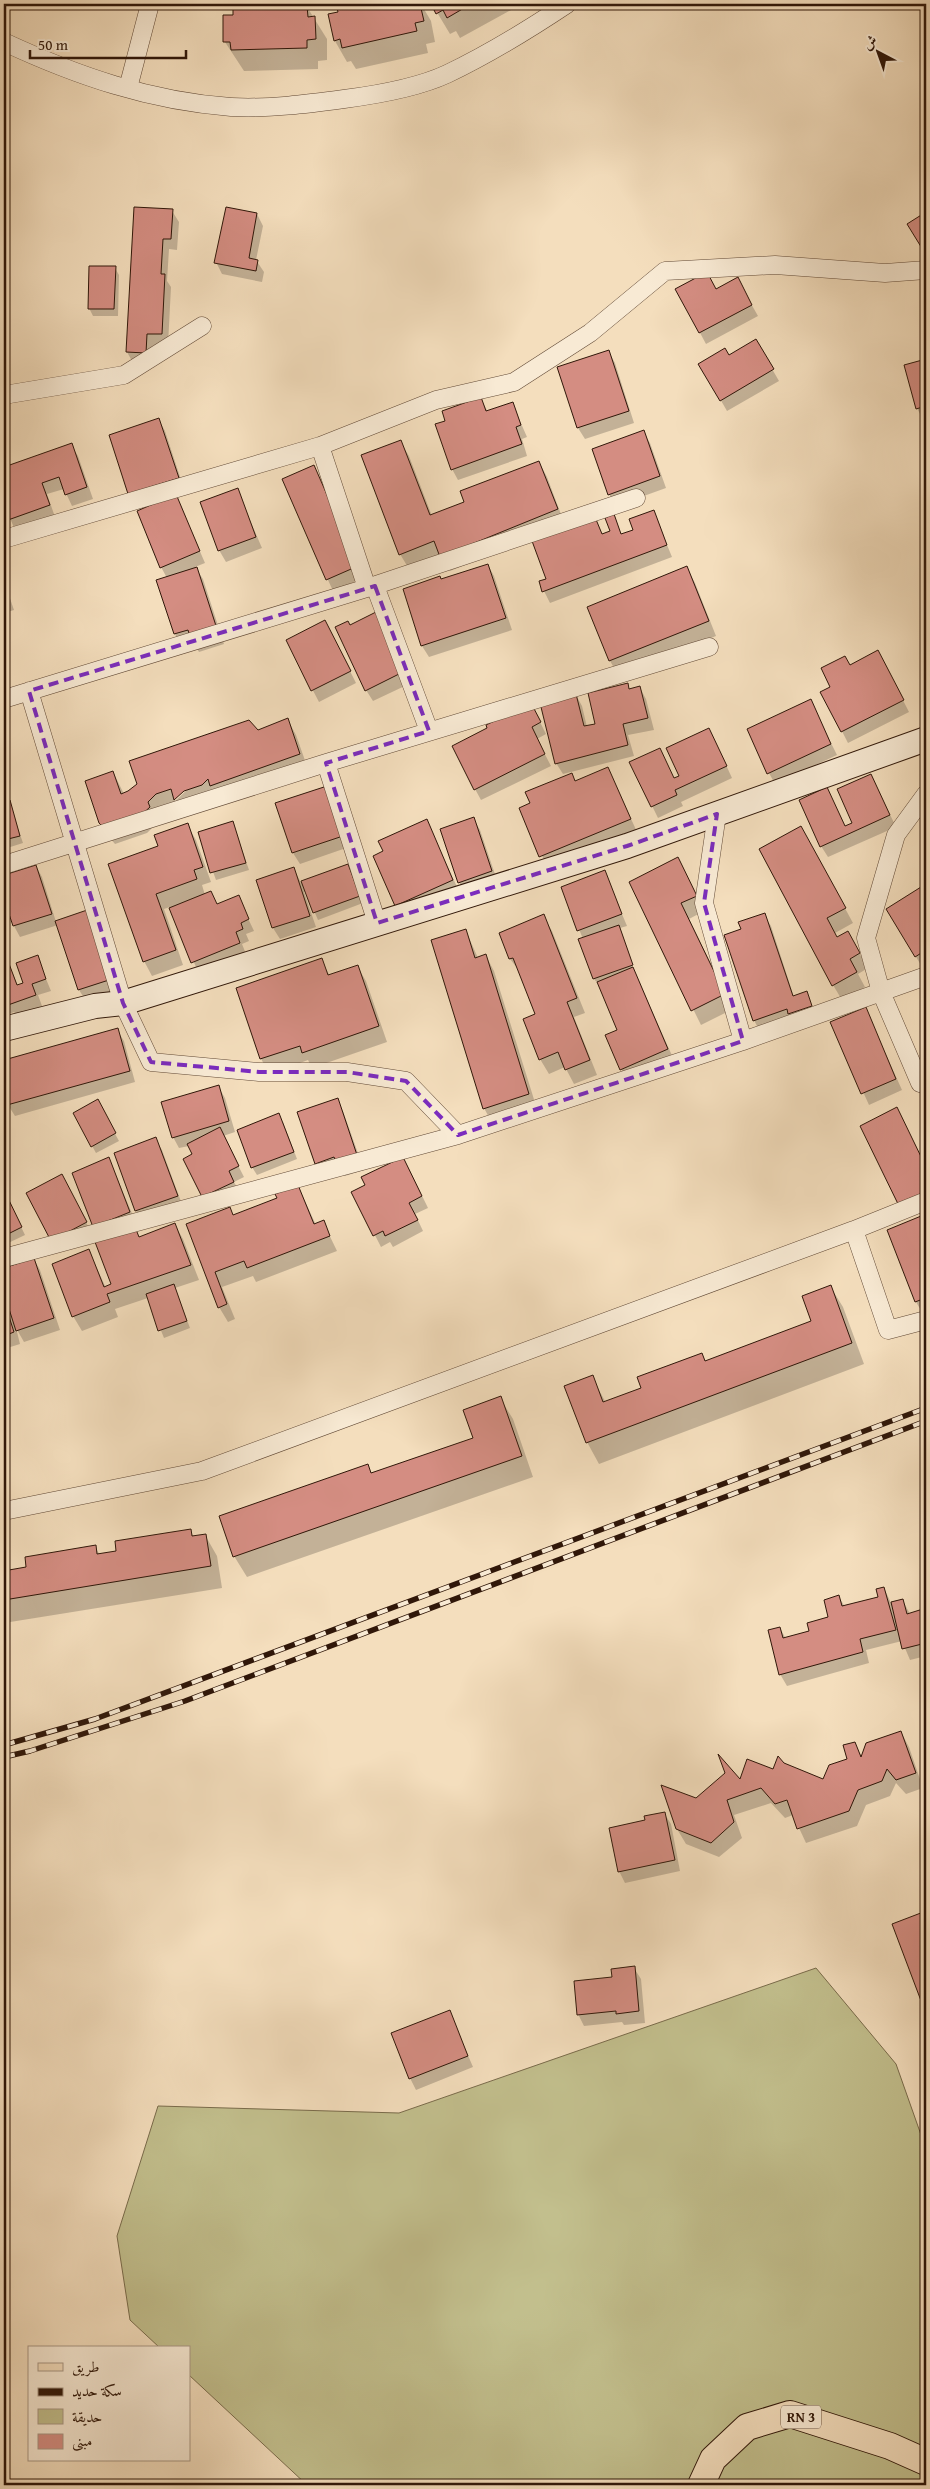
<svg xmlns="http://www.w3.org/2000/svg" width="930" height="2489" viewBox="0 0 930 2489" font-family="'Gentium Book Plus',Amiri,serif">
	<rect width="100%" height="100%" fill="#f4debd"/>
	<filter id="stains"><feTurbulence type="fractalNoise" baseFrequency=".004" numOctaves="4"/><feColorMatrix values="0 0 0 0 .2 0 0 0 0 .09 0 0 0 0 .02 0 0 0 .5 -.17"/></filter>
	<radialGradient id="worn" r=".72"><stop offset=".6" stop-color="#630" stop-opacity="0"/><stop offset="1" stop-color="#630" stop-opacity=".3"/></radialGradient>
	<path fill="#c2bf8d" stroke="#796b4b" d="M816,1968L896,2064L926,2149V2485H307L189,2375V2348H160L130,2320L117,2236L158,2106L399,2113Z"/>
	<path fill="#0003" fill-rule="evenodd" d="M350,4H421L431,21L435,42L426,44L428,53L356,69L351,61L347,62L335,41L329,15L339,13L338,6Z
		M432,4H522L460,38L456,31L450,34Z
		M307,7L327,39V60L318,61V69L244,71L225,42L234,16Z
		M135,209L172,211L179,222L177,250L169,249L167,281L171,287L168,345H153L152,364L133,363L127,352Z
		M926,213V254L908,224Z
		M257,214L263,226L256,260L264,272L262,282L222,274L216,262Z
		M115,268L119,275L118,316H93L89,308Z
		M737,279L758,316L706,344L677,290L716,291Z
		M756,341L779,381L727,411L700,364L729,357Z
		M609,352L615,363L634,423L585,439L578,428L559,368Z
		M926,360V419L923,420L917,408L905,366Z
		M481,399L488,412L512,403L527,437L522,439L527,456L458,480L452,469L447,421Z
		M159,420L165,431L184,489L136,505Z
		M643,432L650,443L666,488L616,506L609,494Z
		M400,441L409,456L432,516L465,503L539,462L547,477L565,525L450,571L442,556L409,569L400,554Z
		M71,445L78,456L93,499L72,506L64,489L47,494L55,517L15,530L4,504V468Z
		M283,480L363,578L333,591Z
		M237,490L262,548L226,562L219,550Z
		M176,496L205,563L195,567L203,579L224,644L199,652L193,641L181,645L175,634L158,581L167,578L161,567Z
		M653,511L672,557L550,603L544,591L548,579L594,518L603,535L611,532L613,516L622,535L634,531Z
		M488,565L494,576L512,630L429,657L422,646L404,589L441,581Z
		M687,568L695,583L716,636L619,676L610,661L589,608Z
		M4,581L14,610L4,613Z
		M350,626L409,684L373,701L366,690Z
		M331,633L356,683L319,702L287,641Z
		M884,663L909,712L848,743L822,692L832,687L850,666Z
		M627,685L630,690L640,688L646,699L654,730L628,735L634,756L563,774L556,763L576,695L582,706L587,727L597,725Z
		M810,701L837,755L775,784L769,773Z
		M537,716L546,734L537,739L551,766L481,800L475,789Z
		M288,720L296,735L308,769L157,823L147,833L115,844L110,838L113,772L124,794L138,784ZM187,786L189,788L175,801V798Z
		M715,741L732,778L681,802L683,806L658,818L631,763L674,779L681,776Z
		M608,769L638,834L549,871L521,809L532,804L571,774L576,782Z
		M871,775L896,827L828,857L821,846L827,789L846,827L854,824Z
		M326,787L349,847L300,864L293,853L277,804Z
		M9,802L23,843L4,849V803Z
		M473,818L480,830L498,883L466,893L459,882Z
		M426,821L459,891L402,917L396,905L384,852Z
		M233,823L249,870L216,880L199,833Z
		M187,825L196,840L211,882L202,885L205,895L218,905L238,897L254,931L246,934L249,941L242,944L246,954L199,974L170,907L164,909L183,965L152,976L144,961L160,847Z
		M809,842L853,923L835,933L837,938L847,932L868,968L858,974L865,987L842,1000L833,985Z
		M677,859L704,911L689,919L733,1009L701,1025L630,882Z
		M36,866L42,877L56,922L117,990L86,1001L79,990L58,925L20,937L14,926L4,895V876Z
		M347,866L363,903L318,920L306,892H304L316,927L280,939L273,928L258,881L294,869L301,883Z
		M604,871L627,926L620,928L635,973L674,1060L628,1080L621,1069L618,1030L599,985L594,979L583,939L562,887Z
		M921,889L926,898V965L922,967L888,909Z
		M764,915L771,926L794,997L806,993L817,1018L760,1032L754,1020L742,930Z
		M543,916L552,931L585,1013L574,1017L597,1075L574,1084L565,1067L549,1074L540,1059L537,1014L521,973L510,959L500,933Z
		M466,931L478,958L486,956L494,971L537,1109L492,1123L484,1108Z
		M37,957L51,991L38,995L42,1006L16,1015L14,1012L4,1016V964L8,962L18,986L24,984Z
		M321,960L330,976L357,966L366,981L387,1042L312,1068L308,1060L270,1074L261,1059L237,989Z
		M865,1008L902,1090L869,1105L832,1023Z
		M117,1030L124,1041L135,1082L15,1116L8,1105L4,1088V1062Z
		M218,1086L225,1098L235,1132L223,1136L244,1177L234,1182L240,1193L210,1208L189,1146L179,1148L173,1137Z
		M337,1100L343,1111L364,1170L345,1176L340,1168L322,1175L316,1163Z
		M97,1101L119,1141L96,1153L74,1113Z
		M283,1122L297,1159L257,1175L252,1167Z
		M155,1139L162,1150L183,1207L143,1222L136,1211L116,1154Z
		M926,1143V1152L922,1145Z
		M109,1159L136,1223L101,1237Z
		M409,1169L428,1208L415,1214L423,1231L393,1247L390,1242L381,1247L353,1192Z
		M298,1186L316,1225L323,1222L337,1251L256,1282L253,1276L222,1287L235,1319L228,1322L219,1307L188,1225L233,1216L279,1199Z
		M68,1187L92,1234L52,1241Z
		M4,1192L25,1235L4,1245Z
		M926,1215V1316L925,1317L916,1302L888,1231Z
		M175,1225L183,1239L199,1280L175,1288L190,1328L164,1338L148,1298L115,1309L118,1317L82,1331L73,1316L89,1251L106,1288L112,1285L135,1229L140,1238Z
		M34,1259L40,1270L60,1330L24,1342L16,1328L20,1344L4,1349V1269Z
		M830,1286L843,1307L864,1364L599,1464L587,1442L592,1377L606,1403L643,1389L702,1354L706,1362L813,1322Z
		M500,1398L513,1419L533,1477L247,1577L234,1556L368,1466L372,1474L475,1438Z
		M190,1530L194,1537L205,1535L217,1556L222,1588L4,1623V1566L7,1565L10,1571L28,1568L95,1547L100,1555L118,1552Z
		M884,1588L891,1603L903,1601L910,1614L926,1610V1656L910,1660L902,1641L866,1650L869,1663L787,1686L780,1674V1628L786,1639L811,1632L830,1618L839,1597L845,1607L880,1598Z
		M901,1732L909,1747L923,1788L906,1794L896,1783L890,1796L866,1805L857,1826L806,1843L793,1815L785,1818L771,1803L734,1815L742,1838L719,1857L686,1844L677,1829L696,1800L740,1781L773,1771L784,1764L824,1780L849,1759L854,1743L862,1757Z
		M664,1813L671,1824L680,1871L625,1883L619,1871L647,1821Z
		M926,1912V2011L894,1925Z
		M634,1968L641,1979L645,2023L624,2025L622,2022L584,2026L578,2014L613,1978Z
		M449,2011L473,2067L416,2090L410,2078Z"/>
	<path fill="#d48d82" stroke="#301709" d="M344,4H420L424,21L415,23L417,31L342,48L340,39L334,41L328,14L338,12L336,5Z
		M431,4H471L447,18L443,10L436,14Z
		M307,6L308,17L315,16L316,39L307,40V48L231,50L230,42H223V15H233V8Z
		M134,207L173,209L171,239H163L161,274H165L162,334H147L146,353L126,352Z
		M226,207L257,213L249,258L258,260L256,271L214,263Z
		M926,212V248L923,250L907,224Z
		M89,266H116L114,309H88Z
		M707,272L716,289L738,277L752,305L699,333L675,289Z
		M756,339L774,369L720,401L698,364L725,348L729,355Z
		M609,350L629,411L577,428L557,367Z
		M926,359V406L916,409L904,365Z
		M481,397L486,411L513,402L521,425L516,427L522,444L451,470L435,424L445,421L442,411Z
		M159,418L179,478L128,494L109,435Z
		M644,430L660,476L608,495L592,449Z
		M401,440L430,515L464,502L460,491L539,461L558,509L440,557L434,541L399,555L361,455Z
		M72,443L87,487L65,495L59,477L42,483L50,505L8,520L4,508V467Z
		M314,465L358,566L326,580L282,479Z
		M238,488L256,537L218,551L200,502Z
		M176,494L200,551L160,568L137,511Z
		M654,510L667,545L542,592L539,581L546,579L532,541L595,517L602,534L610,531L605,518L614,514L621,534L633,530L629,519Z
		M488,564L506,618L421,646L403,589L440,576L441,579Z
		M687,566L709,621L609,661L587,607Z
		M197,567L218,632L191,641L188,630L174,634L156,580Z
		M376,612L403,672L365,691L335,627L348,621L350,625Z
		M325,620L351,671L311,691L286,640Z
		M878,650L904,700L841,732L820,692L830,687L821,668L845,656L850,665Z
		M628,683L629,689L640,686L648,718L623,724L628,745L555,764L540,703L576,694L584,726L595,724L588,693Z
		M811,699L831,744L767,774L747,729Z
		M531,703L541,722L532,727L545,754L474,790L452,746L487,728L486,725Z
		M288,718L300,754L210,786L208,779L202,785L184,791L174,800L171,789L156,794L148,802L150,807L138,818L106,830L99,823L85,781L113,771L121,794L128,791L137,784L129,761L249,720L258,730Z
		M709,728L727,766L675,790L677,795L651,807L629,762L660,748L674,778L679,776L666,748Z
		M608,767L631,819L539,857L519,808L530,803L525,792L572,773L575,781Z
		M871,774L890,815L820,847L799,800L827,787L845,826L852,823L837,789Z
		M327,786L343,836L292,853L275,803Z
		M10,800L20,836L4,840V802Z
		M474,817L492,871L458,883L440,829Z
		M427,819L453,880L395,906L373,856L383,851L378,841Z
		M233,821L246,863L210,873L198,832Z
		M188,823L203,867L194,870L197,879L156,894L176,950L143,962L108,864L158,846L154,835Z
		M801,826L846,908L827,918L837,937L848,931L860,953L850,959L857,972L832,986L759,849Z
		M678,857L697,896L681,903L725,994L691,1011L629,882Z
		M348,864L360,896L313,913L301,881Z
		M36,865L52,914L13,926L4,899V875Z
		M294,867L310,916L272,928L256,880Z
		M605,870L622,914L577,931L561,887Z
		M921,887L926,896V950L915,957L886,909Z
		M211,891L217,904L239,895L249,919L241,923L243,929L236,932L240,943L191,963L169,908Z
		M93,908L112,979L78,990L55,921Z
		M765,913L793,996L807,991L812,1006L788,1014L787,1009L753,1021L724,935L741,929L738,922Z
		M544,914L577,998L567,1002L590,1060L565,1070L558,1052L539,1060L523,1019L535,1014L513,958L509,959L499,933Z
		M619,925L633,965L593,979L578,939Z
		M466,929L475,958L486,954L529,1094L483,1109L431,940Z
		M38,955L46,979L32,984L36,995L8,1005L7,1001L4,1002V962L8,961L17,985L23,983L16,963Z
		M322,958L328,975L358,965L379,1026L302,1053L300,1046L260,1059L236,988Z
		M633,967L668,1049L620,1070L605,1035L617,1030L597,982Z
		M866,1007L896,1079L861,1094L830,1022Z
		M118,1028L130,1071L7,1105L4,1093V1060Z
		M219,1085L229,1121L172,1138L161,1102Z
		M338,1098L358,1158L337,1165L334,1157L315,1164L297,1112Z
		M98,1099L116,1133L91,1147L73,1113Z
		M897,1107L926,1167V1195L900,1208L860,1126Z
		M279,1113L294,1152L251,1168L237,1130Z
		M220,1127L239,1166L229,1171L234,1182L202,1197L183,1159L192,1154L187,1144Z
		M156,1137L178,1196L135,1211L114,1153Z
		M109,1157L130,1212L93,1227L72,1173Z
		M403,1157L422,1196L409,1203L418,1220L385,1236L383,1231L373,1236L351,1192L365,1185L361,1177Z
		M62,1174L87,1222L51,1241L26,1193Z
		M298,1185L314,1224L324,1220L330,1236L247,1268L244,1261L215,1272L227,1304L218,1308L186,1224L230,1207L233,1215L277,1198L275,1194Z
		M4,1190L22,1227L4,1236Z
		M926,1214V1304H925L923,1299L915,1302L887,1230Z
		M175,1223L191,1265L107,1294L110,1302L72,1317L52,1264L89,1249L104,1287L111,1284L95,1242L135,1227L139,1237Z
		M34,1258L54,1318L16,1331L4,1293V1268Z
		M174,1284L187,1321L158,1331L146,1294Z
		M831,1285L852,1343L586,1443L564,1386L593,1375L603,1402L641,1388L637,1377L702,1353L705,1361L811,1321L802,1296Z
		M4,1301L14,1332L4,1336Z
		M501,1396L522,1456L233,1557L219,1516L368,1464L371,1473L473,1438L463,1410Z
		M191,1529L192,1536L206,1534L211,1566L4,1600V1564H8L9,1570L26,1567L25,1557L96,1545L97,1554L116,1551L115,1541Z
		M884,1587L896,1630L860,1639L863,1652L779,1675L768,1630L780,1627L783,1638L809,1631L807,1623L828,1617L824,1600L839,1595L842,1606L878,1597L876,1589Z
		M903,1599L907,1614L926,1608V1643L902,1649L891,1602Z
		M901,1731L916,1773L896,1780L887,1769L882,1781L858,1790L849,1811L797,1829L787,1800L775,1804L761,1788L727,1800L734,1822L711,1843L676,1829L661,1785L696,1798L725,1773L718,1754L740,1779L747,1759L773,1769L778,1756L784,1763L823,1779L829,1765L847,1759L843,1745L855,1742L861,1757L866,1743Z
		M665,1812L675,1860L618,1872L609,1828L645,1820L644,1816Z
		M926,1911V2014L892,1924Z
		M635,1966L639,2011L616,2014V2011L577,2015L574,1981L612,1977L611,1969Z
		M450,2010L468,2056L409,2079L391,2033Z"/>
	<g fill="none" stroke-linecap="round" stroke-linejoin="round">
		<g stroke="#614936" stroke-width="19">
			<path id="street" d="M4,42C77,76 150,101 231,107C269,109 307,104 344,99C375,95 419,87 447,74C489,54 528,30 567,4
				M128,88L150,4
				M4,395L124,375L202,326
				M320,446L367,588
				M4,539L320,446L436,400L514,382L590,333L665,271L775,265L885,273L926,270
				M375,586L429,731
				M4,699L367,588L636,498
				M326,763L377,923
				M926,794L896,835L866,938L881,992L920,1083L926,1085
				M717,814L704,903L743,1041
				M4,865L326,763L709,647
				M458,1135L743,1041L926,976
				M854,1230L888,1330L926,1320
				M4,1258L458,1135L406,1081L347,1072H259L151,1062L123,1003L29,691
				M4,1511L202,1471L854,1230L926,1201"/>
		</g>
		<g stroke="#301709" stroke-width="26">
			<path id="secondary" d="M4,1029L95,1006L123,1003L627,846L926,739"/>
		</g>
		<g stroke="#301709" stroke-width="28">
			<path id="primary" d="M701,2485L713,2459L747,2427L790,2414L890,2446L926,2462"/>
		</g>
		<use href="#street" stroke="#f8ead4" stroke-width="18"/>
		<use href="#secondary" stroke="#f8ead4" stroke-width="24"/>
		<use href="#primary" stroke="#f4debd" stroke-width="26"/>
		<g stroke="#301709" stroke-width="5.5">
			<path id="rail" d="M4,1745L95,1719L926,1408
				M4,1757L30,1751L185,1701L926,1421"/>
		</g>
		<use href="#rail" stroke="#f8ead4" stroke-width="4" stroke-dasharray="11" stroke-linecap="butt"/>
	</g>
	<path fill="none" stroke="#7b2cbf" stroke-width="4" stroke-dasharray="10 6" stroke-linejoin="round" d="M375,586L429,731L326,763L377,923L627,846L717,814L704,903L743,1041L458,1135L406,1081L347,1072H259L151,1062L123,1003L29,691Z"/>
	<g text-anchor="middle" stroke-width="4" stroke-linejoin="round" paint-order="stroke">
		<rect fill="#f8ead4" stroke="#6c5646" stroke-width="1" x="781" y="2405.5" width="40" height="23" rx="4"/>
		<g font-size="14" font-weight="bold" fill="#301709">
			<text x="801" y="2422">RN 3</text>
		</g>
	</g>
	<rect width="930" height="2489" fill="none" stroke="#f4debd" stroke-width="20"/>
	<rect x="5" y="5" width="920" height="2479" fill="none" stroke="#301709" stroke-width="2.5"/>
	<rect x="10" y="10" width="910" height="2469" fill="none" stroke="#301709"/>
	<rect x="28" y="2346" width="162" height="115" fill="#f8ead4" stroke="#a89683"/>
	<rect x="38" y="2363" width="25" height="8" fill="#f4debd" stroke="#a89683"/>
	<text x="72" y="2372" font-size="15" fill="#301709">طريق</text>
	<rect x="38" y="2388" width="25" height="8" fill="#301709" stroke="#a89683"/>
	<text x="72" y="2396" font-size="15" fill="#301709">سكة حديد</text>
	<rect x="38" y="2409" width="25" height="15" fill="#c2bf8d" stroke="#a89683"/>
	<text x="72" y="2422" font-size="15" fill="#301709">حديقة</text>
	<rect x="38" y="2434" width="25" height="15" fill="#d48d82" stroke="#a89683"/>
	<text x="72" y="2446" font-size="15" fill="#301709">مبنى</text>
	<g transform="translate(878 52) rotate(319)" stroke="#f8ead4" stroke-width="4" paint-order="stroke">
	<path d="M0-4L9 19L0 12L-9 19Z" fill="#301709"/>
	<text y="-8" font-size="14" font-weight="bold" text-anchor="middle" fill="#301709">ش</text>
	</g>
	<path d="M30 50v8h156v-8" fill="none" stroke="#301709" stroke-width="2.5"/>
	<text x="38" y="50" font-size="15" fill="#301709" stroke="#f8ead4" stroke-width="4" paint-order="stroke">50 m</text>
	<rect width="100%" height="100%" filter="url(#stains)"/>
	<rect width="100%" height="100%" fill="url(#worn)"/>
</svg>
